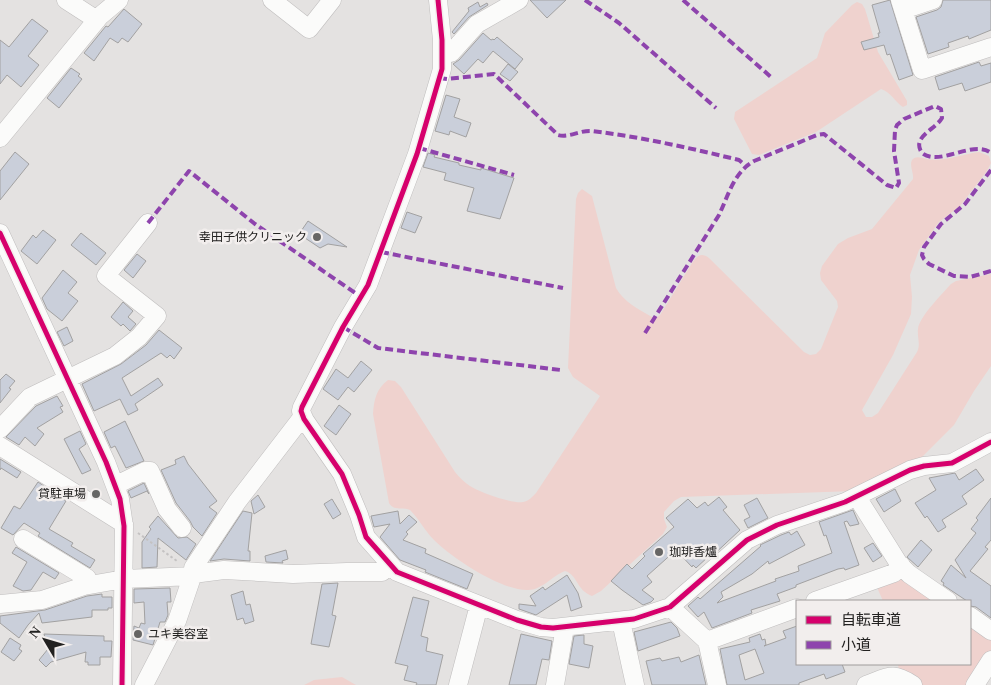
<svg xmlns="http://www.w3.org/2000/svg" width="991" height="685" viewBox="0 0 991 685" font-family="'Times New Roman','Noto Sans JP',serif">
	<rect width="100%" height="100%" fill="#e4e2e1"/>
	<path fill="#efd2ce" d="M857,2L862,4L865,9L878,52L907,101V105L903,107C895,102 891,92 881,89L816,132L759,155L752,154L734,119L735,112L817,58L825,33L852,5Z
		M979,152L989,156L991,163L987,171L960,206L939,222L919,250L910,275L912,297L911,314L893,355L862,410L866,417H872L878,413L917,352C921,344 917,338 918,329C919,317 943,293 951,284L956,281L991,274V366L974,391L954,425L922,457L854,491L681,497L674,501L664,512V519L667,527L663,534L601,591L592,596C576,590 578,575 565,571C552,576 542,590 528,590C502,591 452,558 434,540C425,531 419,519 410,510C403,506 394,512 389,503L373,414C374,400 376,389 388,380L395,381L401,387L455,472C460,478 464,482 470,486C479,492 512,504 523,502C529,501 532,497 536,493L600,396L573,377L568,368L576,199L578,193L582,189L592,196L616,288C624,302 638,309 652,317L656,318L660,315L694,260C699,255 702,253 709,258L804,352L810,355L816,354L821,349L838,307L837,301L821,280L820,273L822,266L838,244L848,238L872,229L913,179C914,174 909,165 912,160C916,155 922,158 927,159C943,162 963,154 979,152Z
		M897,577L905,578L939,601H883L876,585Z
		M970,623L991,638V650L969,685H921L899,671L898,664H970Z
		M342,677L356,685H304L314,680Z"/>
	<path fill="#cacfda" stroke="#a2a1a1" fill-rule="evenodd" d="M530,0H566L547,18Z
		M890,0L913,75L899,80L890,54L887,55L884,45L864,50L861,42L879,37L878,33H880L872,5Z
		M943,0H991V30L969,39L968,36L948,43L949,47L928,54L916,17L937,10L941,7Z
		M478,2L480,7L487,3L488,5L469,17L454,34L452,32L469,11L468,8Z
		M124,9L142,24L128,42L122,38L118,43L110,38L94,61L84,53L106,26L108,27Z
		M32,19L48,31L28,56L39,65L21,87L7,75L0,84V40L9,47Z
		M483,33L491,40L493,39L494,40L497,37L523,59L515,69L493,51L483,63L478,59L464,74L453,64L459,60Z
		M979,62L981,66L991,63V82L965,91L962,83L939,90L935,77Z
		M508,64L518,72L510,81L500,74Z
		M71,68L80,74L78,76L82,79L59,108L47,98Z
		M446,95L460,99L454,117L471,123L466,137L450,131L449,135L435,131Z
		M15,152L29,164L0,200V171Z
		M428,153L435,155L434,157L459,163V165L481,170V168L514,178L500,219L467,211L474,188L444,180L446,173L423,167Z
		M407,212L422,217L415,233L401,228Z
		M308,221L347,247L328,244L320,248L299,234Z
		M43,230L56,240L37,264L21,251L33,235L36,238Z
		M81,233L106,253L96,265L71,245Z
		M137,254L146,261L133,278L124,270Z
		M63,270L77,282L68,293L78,301L62,321L47,309L42,298Z
		M123,302L133,311L128,317L136,324L130,331L123,324L121,326L111,317Z
		M67,327L73,341L64,346L57,332Z
		M159,330L182,348L174,359L170,355L167,358L161,353L122,378L131,396L158,378L163,385L135,404L138,410L128,415L120,399L94,411L82,384L121,364L146,345Z
		M361,361L372,370L354,392L348,387L338,400L323,389L336,369L348,378Z
		M6,374L15,381L9,388L11,389L0,403V380Z
		M57,396L63,406L60,407L63,412L37,428L44,434L35,446L25,437L19,445L6,437L36,406Z
		M339,405L351,414L336,435L324,426Z
		M125,421L144,461L126,468L115,446L111,448L104,432Z
		M80,431L86,444L79,449L91,470L82,474L64,439Z
		M184,456L188,464L217,501L209,507L217,513L202,536L193,527L190,521L176,503L161,470L176,464L175,460Z
		M0,459L21,472L17,478L1,468L0,470Z
		M976,469L984,480L962,496L967,504L942,520L946,527L938,532L927,516L925,518L915,503L936,490L929,478L955,473L959,480Z
		M38,482L66,501L49,529L73,543L71,546L95,560L90,568L38,536L40,533L24,523L13,535L1,528L14,506L20,509Z
		M144,483L149,494L147,491L131,498L128,491Z
		M895,489L901,501L884,512L876,499Z
		M258,495L265,507L254,514L251,501Z
		M719,497L727,507L723,510L740,530L710,558L709,556L696,568L693,565L692,567L676,550L647,576L652,582L642,590L654,599L651,602L643,605L622,590L611,581L627,564L632,569L645,556L643,554L674,527L666,518L688,499L697,508L705,502L708,506Z
		M757,498L768,518L748,528L744,520L750,517L744,505Z
		M991,498V540L985,547L988,549L970,571L991,586V618L976,607L970,606V601H967L943,585L944,583L941,581L951,565L966,578L955,560L976,533L971,529L978,520L976,518Z
		M332,499L341,514L333,519L324,504Z
		M853,510L859,524L850,526L847,521L844,522L859,565L845,570L844,568L838,569L796,585V587L777,594L780,601L751,610L752,613L712,628L704,612L698,617L688,606L698,597L700,599L761,546L760,545L781,535L789,532L791,535L797,531L805,545L769,564L768,561L752,574L721,592L723,597L717,603L776,581L775,579L799,571L798,566L832,553L826,535L824,536L819,522Z
		M243,511L252,513L248,551H250V561L224,559L210,561Z
		M398,511L400,524L409,515L417,522L406,532L408,534L403,540L426,549L425,553L473,574L467,589L425,572L426,570L400,560L380,537L390,524L374,527L371,516Z
		M158,516L178,538L187,537L196,544L186,560L158,538L157,567L142,568V542L151,529L149,527Z
		M921,540L932,550L918,567L907,557Z
		M873,543L882,556L873,562L864,548Z
		M16,547L59,573L55,579L43,572L31,590L23,591L13,586L27,562L12,553Z
		M286,550L288,559L282,561L283,563L266,562L265,556Z
		M567,575L578,593L582,607L571,611L567,595L536,615L519,609V604L536,606L530,596L543,587L545,590Z
		M338,583L332,615L336,616L329,647L311,644L322,584Z
		M170,588L171,602H167L168,615L165,622H160L153,645L133,640L134,626L139,628L141,623L145,624L144,602L134,603V589Z
		M243,591L246,605L250,604L254,621L245,624L243,618L237,620L231,595Z
		M102,594V597H112V608H108V610H92V617L42,623L39,613L28,625L19,638L0,623V616L45,610L87,596Z
		M413,597L429,601L421,636L428,638L426,651L443,655L436,685H416L417,683L404,680L408,666L395,663Z
		M671,622L677,628L680,636L638,651L634,632Z
		M797,626V664H842L845,672L826,679L824,674L799,683V685H727L720,649L750,642L749,638L760,634L762,640L765,639L766,645L764,646L786,638L783,631ZM755,649L764,673L745,680L739,655Z
		M44,634L104,636V641H112L111,657H100V665H88V662H85L86,652L51,662L46,667L39,660L48,649Z
		M521,634L552,641L549,660L542,659L536,685H509Z
		M584,635V644L593,646L589,668L569,664L574,636Z
		M10,638L21,645L19,649L22,651L14,661L1,652Z
		M699,655L706,685H652L646,661L660,658L662,661L679,657L681,662Z"/>
	<g fill="none" stroke-linecap="round" stroke-linejoin="round">
		<g stroke="#bfbdbd" stroke-width="19">
			<path id="minor" d="M66,0L97,20
				M272,0L309,29L332,0
				M438,0L442,40V69L417,154L368,285L343,327L302,407L301,411L304,419L342,474L359,515L366,537L397,572L517,620L541,627L553,628L634,619L670,607L747,540L777,525L845,502L910,470L924,466L952,463L991,442
				M900,0L922,70L991,47
				M903,10L933,0
				M443,53H451L477,24L519,0
				M0,138L100,16L119,0
				M0,233L106,462L120,499L124,526L122,685
				M0,429L30,397L115,356L139,337L157,316L106,276L148,223
				M0,446L124,524
				M116,485L145,471H150L167,509L182,528
				M857,497L899,564L909,574L948,601
				M23,539L87,578L88,585
				M193,574V568L237,502L300,420L304,418
				M815,601L894,573L901,565
				M0,604L42,600L84,586L124,579L193,576
				M670,607L707,641L717,685
				M970,616L991,631
				M621,621L635,685
				M707,641L797,608
				M144,685L177,621L193,574L224,570L293,574L347,572H382L390,565
				M458,685L479,605
				M555,685L565,627
				M866,685C888,677 892,671 913,685
				M975,685L991,660"/>
		</g>
		<path stroke="#c4c2c2" stroke-width="2" stroke-dasharray="2.5 2.5" stroke-linecap="butt" d="M138,533L177,561"/>
		<use href="#minor" stroke="#fbfbfa" stroke-width="18"/>
		<path stroke="#8e44ad" stroke-width="4" stroke-dasharray="8 4" stroke-linecap="butt" d="M585,0L619,23L716,108
			M683,0L771,77
			M439,78L447,79L494,74L558,135C569,138 580,130 592,131C641,137 690,148 739,160L746,166
			M419,148L514,175
			M991,170L965,204L941,224L924,247L922,255L924,259L929,264L954,276L970,277L991,271
			M148,223L189,171L255,224L361,297
			M381,252L563,288
			M343,327L378,348L561,370
			M645,333L719,215C728,196 734,172 754,161L817,135L824,134L887,185L896,188L899,183L894,151L895,130L897,125L904,119L935,106L941,109L942,118C935,130 911,137 922,153C940,167 973,139 991,153"/>
		<g stroke="#f2eeed" stroke-width="8">
			<path id="cycleway" d="M438,0L442,40V69L417,154L368,285L343,327L302,407L301,411L304,419L342,474L359,515L366,537L397,572L517,620L541,627L553,628L634,619L670,607L747,540L777,525L845,502L910,470L924,466L952,463L991,442
				M0,233L106,462L120,499L124,526L122,685"/>
		</g>
		<use href="#cycleway" stroke="#d6006c" stroke-width="5"/>
	</g>
	<g fill="#666564" stroke="#f2eeed" stroke-width="2">
		<circle cx="317" cy="237" r="5"/>
		<circle cx="96" cy="494" r="5"/>
		<circle cx="659" cy="552" r="5"/>
		<circle cx="138" cy="634" r="5"/>
	</g>
	<g text-anchor="middle" stroke-width="5" stroke-linejoin="round" paint-order="stroke">
		<g font-size="12" fill="#222120" stroke="#f2eeed" text-anchor="end">
			<text x="307" y="241">幸田子供クリニック</text>
			<text x="86" y="498">貸駐車場</text>
			<text x="669" y="556" text-anchor="start">珈琲香爐</text>
			<text x="148" y="638" text-anchor="start">ユキ美容室</text>
		</g>
	</g>
	<rect x="796" y="600" width="175" height="65" fill="#f2eeed" stroke="#9f9c9b"/>
	<rect x="806" y="616" width="25" height="8" fill="#d6006c" stroke="#9f9c9b"/>
	<text x="841" y="625" font-size="15" fill="#222120">自転車道</text>
	<rect x="806" y="641" width="25" height="8" fill="#8e44ad" stroke="#9f9c9b"/>
	<text x="841" y="650" font-size="15" fill="#222120">小道</text>
	<g transform="translate(45 640) rotate(308)" stroke="#f2eeed" stroke-width="4" paint-order="stroke">
	<path d="M0-4L9 19L0 12L-9 19Z" fill="#222120"/>
	<text y="-8" font-size="14" font-weight="bold" text-anchor="middle" fill="#222120">N</text>
	</g>
</svg>
